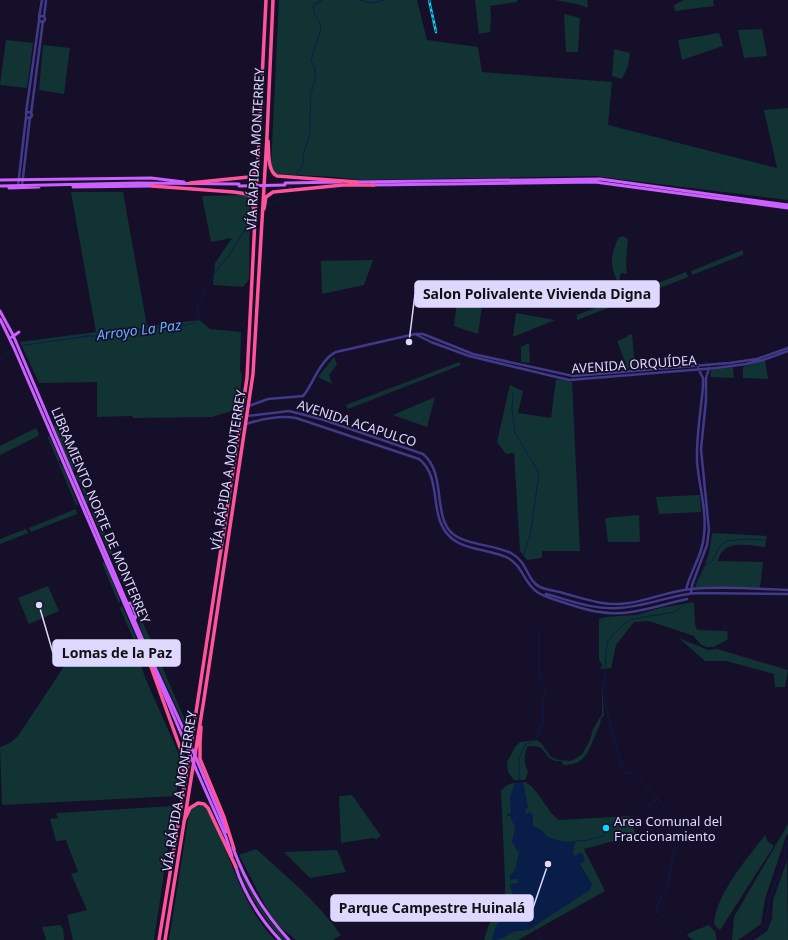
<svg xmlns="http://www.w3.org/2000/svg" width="788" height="940" viewBox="0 0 788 940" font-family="'Noto Sans',sans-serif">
	<rect width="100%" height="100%" fill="#150f29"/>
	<path fill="#123333" d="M279,0H417L427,40L478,47L482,72L612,82L608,125L777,168L764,110L788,108V200L595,176L359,180L336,177L277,174L274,172L271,166Z
		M475,0H517V2L490,6L491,17L490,32L479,34Z
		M555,0H587L588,8L577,4Z
		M684,0H713L714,6L675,11L674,5Z
		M564,14L580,18L578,52H566Z
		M762,29L767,56L744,58L738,30Z
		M719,33L723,46L682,60L678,40Z
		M6,40L33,43L27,88L0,85Z
		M43,45L70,48L64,94L39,90Z
		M614,49L630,53L628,66L622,79L612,76Z
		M71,192H123L147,326L199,320L210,329L241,332L240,370L242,375L238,409L212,417L133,418L132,416L97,417V382L39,383L20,342L96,332Z
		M247,195L250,203L249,280L243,287L213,285L215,263L232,238L211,242L202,196Z
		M623,236L627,239L628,238L626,263L627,274L623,273L620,274V279L617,281C609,262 611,257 618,238Z
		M743,250V255L692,275L691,271Z
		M373,260L364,285L322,294L321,261Z
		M686,272L688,277L577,320V315Z
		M457,301L482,306L478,334L454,326Z
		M516,313L555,320L513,337Z
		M632,334L635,368L624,369L626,364L617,341L627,337L628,335Z
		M529,343L530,363L521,362V347Z
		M334,357L337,364L329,375L332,384L318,377Z
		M765,360L768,379L743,378V367Z
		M459,362L461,365L348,409L346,405Z
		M733,367L734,378L710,377L711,370Z
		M556,379L572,382L580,551H542V558L527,560L520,551L514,453L506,454L497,442L510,385L523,391L518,413L551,418Z
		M435,397L427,427L393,415Z
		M57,423L77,469L72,470L54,427L55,424Z
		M36,428L39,434L38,436L0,455V446Z
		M49,435L59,458V462L64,469L78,505H76L48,438Z
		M79,474V475L91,502L87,503L80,483L75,476Z
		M700,495L701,512L659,514L656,497Z
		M76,509L77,514L31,532L29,528Z
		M95,510L114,555H110L92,513Z
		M639,515L640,542H608L605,518Z
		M26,529L28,533L0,544V539Z
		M712,533L767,536L765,547C749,546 723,538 718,561L763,562L760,588L701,587L695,588C697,580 702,573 705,565C709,554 711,544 712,533Z
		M115,558L189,729L188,733L143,635C139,623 136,612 131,600L129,599L119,572L113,561V559Z
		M105,562L120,600V603L118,602L102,563Z
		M48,586L59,611L29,624L18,598Z
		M694,602L695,624L697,630L727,631L728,639C713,648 705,653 694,636L649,621L634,622L616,645L611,668L600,669L602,665L599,659V619L605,617L636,615L660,608Z
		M122,606L136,637L135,639L137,644L139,645L142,652L138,650L120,608Z
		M679,638L708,650L717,649L788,670L785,687H775L774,674L726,661H705Z
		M75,646L137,654L146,680L181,759L176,796L2,805L0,747L10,743L18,736L63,668Z
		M602,684L604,716L601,718C600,728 598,728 595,736C588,752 585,765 564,765L561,761C546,762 548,752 539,747C535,746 532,746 528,746C523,755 524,763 528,772L525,780H514L508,772L507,762L515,747L520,742L537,740L541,743L551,757L559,760L570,761L575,759L582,754L590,740L593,729L602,714Z
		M525,782C540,790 545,810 559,820L629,816L630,818L636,835L584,849L605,891L518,940H484L488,927L505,895V879L501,791C507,782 515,783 525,782Z
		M352,795L381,836L376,839L372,838L341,843L339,796Z
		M195,805H201L205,807C231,850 239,904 275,940H169L189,814L190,810Z
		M174,806L154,940H73L67,915L87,910L71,874L78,872L66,840L56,841L50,819L58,818L56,813Z
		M788,824V834L786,836L765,899L761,924L738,940H732L734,917Z
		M765,835L768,842L774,846L720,930L714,924C716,894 747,859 765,835Z
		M231,847L250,890L267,917L287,940H283C258,913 242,882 231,847Z
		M256,849C286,876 318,902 341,935L333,940H296L273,921L239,855Z
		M337,850L346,872L310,878L284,852Z
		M787,860L788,940H754L767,931L772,919L773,901Z
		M60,925L63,928L64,940H46L42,927Z
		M709,925L715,932L717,940H693L687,936L689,933Z"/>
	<path fill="#091d49" d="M523,782L528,808L525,811L527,814L530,812L533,815V826C539,828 543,830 546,836C555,840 568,844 578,840L574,845L573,854L575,856L579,853H582L585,859L584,862L580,864L592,884L590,890L530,929C525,931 523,931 517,931C507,933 505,940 492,940C494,933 495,924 502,920L508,922L510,920L504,915C507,907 512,902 512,893C512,889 510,888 510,884L519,883L517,879L510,880V876C519,866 515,865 519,853L512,842L515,827L511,819V816H507V814L511,813L510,797L515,783Z"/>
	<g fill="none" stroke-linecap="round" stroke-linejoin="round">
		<path stroke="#091d49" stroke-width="1" d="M359,0L372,3L384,0
			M296,175L303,164V156L310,133V116L311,103L310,96L315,80V69L311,60L321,29C320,19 311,14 314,4L322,0
			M265,205C274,202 282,199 288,192
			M19,346L88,336H102L151,327L172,328L195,323L198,318L199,314L197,306L208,286L212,276L229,255L247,226
			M0,360L12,350
			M513,393L512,410L515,433L539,473L530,536L523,556
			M694,586L705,565L712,561L720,546L727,541L747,539L766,540
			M519,780V759L525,745L536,740L542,723L544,711L542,703L546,689L541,683V677L539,674V630L537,629
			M578,840L584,841L602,836L604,834L605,826L613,824L626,823L657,799
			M533,927L535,930
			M537,933L540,940
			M683,933L657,911V906L669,884L670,870L680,824L634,773H625L622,766L615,742L605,703V671L606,651L608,641L614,633L624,624L633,619L674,612L680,608L686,602
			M747,940L765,926L769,901L785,858L786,846L788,843"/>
		<path stroke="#091d49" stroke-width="2.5" d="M290,188V187"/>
		<path stroke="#413989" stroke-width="2.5" d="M39 19a3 3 0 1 1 6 0a3 3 0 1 1-6 0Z
			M39,17L42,0
			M44,17L46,0
			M26 115a3 3 0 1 1 6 0a3 3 0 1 1-6 0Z
			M26,113L39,21
			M31,114L43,21
			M18,186L26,117
			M22,186L30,117
			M415,334L431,342L469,356L569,380L716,368L746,364L763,360L788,351
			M249,406L268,399L303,396C307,392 309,387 312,382C317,372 325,357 336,352L415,334H423L473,354L573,376L729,363L757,359L788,348
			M247,416L289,411L297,413L324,420L423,454C447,474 432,517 453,534C467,545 495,545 511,553C528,562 527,581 540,587C547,590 556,591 563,593C585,599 606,607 629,603C650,600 669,591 691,589C723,586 756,589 788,590
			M246,424C262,419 279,415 296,418L419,459C441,476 430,509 445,531C458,551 488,548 508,558C522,565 524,583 537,592C546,598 557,600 568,604C579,607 589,611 600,612C629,617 659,605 687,599
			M686,590C690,571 703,555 704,535C707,511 699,486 697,462C696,436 701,411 703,386V378L698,368
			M691,593L692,585L707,545L709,530L701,449L706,400V378L709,368
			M546,594C569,600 593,610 618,608C645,607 670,595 697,593L788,594"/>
		<path stroke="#cc5fff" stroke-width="3" d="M0,180L151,178L184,182
			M355,182L600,179L788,205
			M285,183L341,182
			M372,185L595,182L788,208
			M0,186L138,183L239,184
			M73,187L153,186
			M9,188L39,187
			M0,311L13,335L148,652L187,737
			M0,319L14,348L146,654
			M12,337L19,332
			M126,604L131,603L136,615L135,619
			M151,663L186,745
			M196,758L227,832
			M195,767L226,837L232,856
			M233,848C246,883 264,913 289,940
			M235,865C244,893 260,919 280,940"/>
		<path stroke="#ff539c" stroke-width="3.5" d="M268,141C269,151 267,171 277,176L357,182
			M190,183L249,177L255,173L257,163
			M152,186L234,192L247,194L251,197L254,211
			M264,209L266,197L273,192L343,185H374
			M146,653L182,753L184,775
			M201,727L200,743V759L224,817L234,849
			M184,821L190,808L198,803L204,804L208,808L236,867
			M159,940L190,752L247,378L266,0
			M165,940L204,699L253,374L267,136L273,0"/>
		<g stroke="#04d8ff" stroke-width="2.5">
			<path id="rail" d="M429,0L436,32"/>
		</g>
		<use href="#rail" stroke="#150f29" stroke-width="1" stroke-dasharray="3" stroke-linecap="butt"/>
		<path stroke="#cc5fff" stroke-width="3" d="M239,186L285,185
			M187,737L196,758
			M186,745L195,767"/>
	</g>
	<circle fill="#04d8ff" stroke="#150f29" stroke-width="1.5" cx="606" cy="828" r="4"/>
	<g text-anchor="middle" stroke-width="3.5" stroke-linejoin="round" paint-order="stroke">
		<g font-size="13" fill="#ded8ff" stroke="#150f29">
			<text transform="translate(255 149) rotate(-87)" y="5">VÍA RÁPIDA A MONTERREY</text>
			<text transform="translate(634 364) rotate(-4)" y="5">AVENIDA ORQUÍDEA</text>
			<text transform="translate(357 423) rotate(18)" y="5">AVENIDA ACAPULCO</text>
			<text transform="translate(228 470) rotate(-81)" y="5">VÍA RÁPIDA A MONTERREY</text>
			<text transform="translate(101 515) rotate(67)" y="5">LIBRAMIENTO NORTE DE MONTERREY</text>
			<text transform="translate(179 791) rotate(-81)" y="5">VÍA RÁPIDA A MONTERREY</text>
		</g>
		<g font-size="13" fill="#ded8ff" stroke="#150f29" text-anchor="start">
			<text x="614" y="826">Area Comunal del<tspan x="614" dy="15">Fraccionamiento</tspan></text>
		</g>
		<g font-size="14" font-style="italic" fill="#66afff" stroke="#150f29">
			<text transform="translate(139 330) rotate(-7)" y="5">Arroyo La Paz</text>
		</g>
	</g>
	<path fill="none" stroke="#ded8ff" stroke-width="1.5" d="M409 342L415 294M39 605L53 653M548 864L533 908"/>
	<g fill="#ded8ff" stroke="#150f29" stroke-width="1.5">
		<circle cx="409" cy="342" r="4"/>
		<circle cx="39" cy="605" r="4"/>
		<circle cx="548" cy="864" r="4"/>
	</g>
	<g fill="#ded8ff" stroke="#ded8ff" stroke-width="1.5">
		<rect x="415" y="281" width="244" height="26" rx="4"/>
		<rect x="53" y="640" width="127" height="26" rx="4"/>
		<rect x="331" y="895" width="202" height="26" rx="4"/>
	</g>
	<g font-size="14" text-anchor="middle" font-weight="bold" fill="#111">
		<text x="537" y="299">Salon Polivalente Vivienda Digna</text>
		<text x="117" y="658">Lomas de la Paz</text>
		<text x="432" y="913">Parque Campestre Huinalá</text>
	</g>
</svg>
